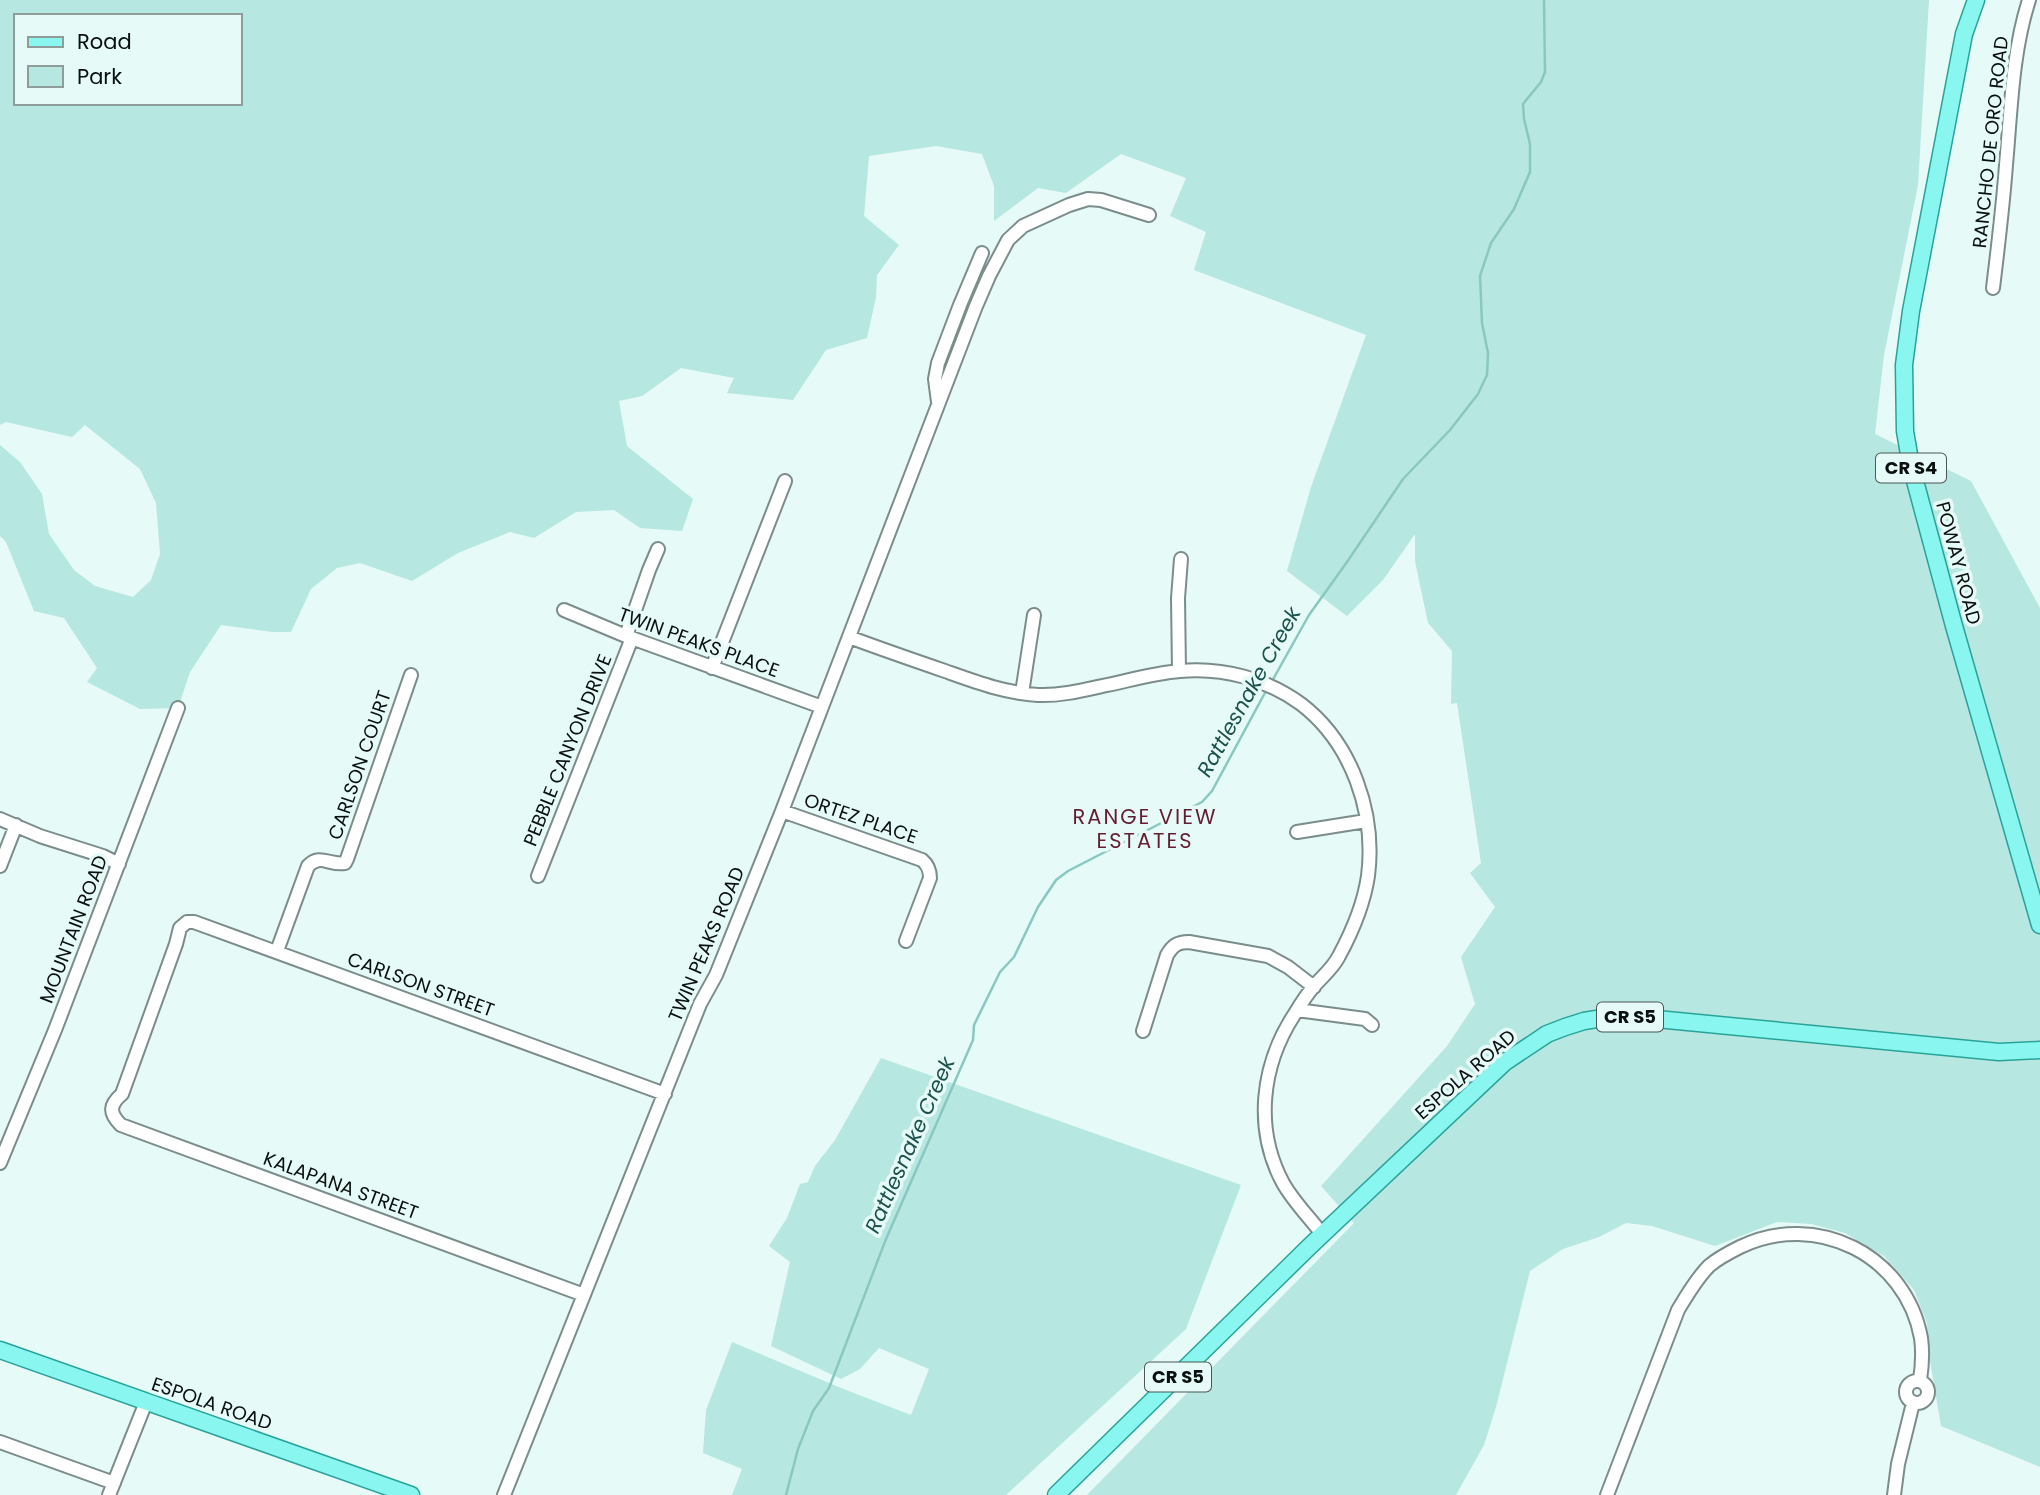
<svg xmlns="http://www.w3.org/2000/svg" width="2040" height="1495" viewBox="0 0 2040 1495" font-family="Poppins,sans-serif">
	<rect width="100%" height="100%" fill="#e6faf7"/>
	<path fill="#b7e7e1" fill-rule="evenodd" d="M0,0H1929L1918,185L1884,355L1875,434L1971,481L2040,608V1467L1941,1426L1929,1355L1927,1323L1914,1290L1884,1256L1845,1233L1811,1224L1777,1222L1715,1246L1652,1226L1626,1223L1599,1237L1563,1249L1530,1271L1496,1407L1484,1445L1456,1495H1087L1354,1223L1321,1186L1447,1046L1475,1004L1461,957L1495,907L1470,873L1481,863L1457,703L1451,704L1452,651L1428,623L1415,561V534L1383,580L1347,616L1287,571L1311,487L1366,335L1194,270L1206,232L1170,216L1186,178L1121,154L1066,193L1038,188L994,221V186L982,154L936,146L869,156L864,216L899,245L877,275L876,297L867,338L826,350L793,400L727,393L734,378L681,368L642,396L619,401L627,446L693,499L682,531L640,528L614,510L576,512L534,538L510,532L458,553L412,581L360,563L337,568L311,589L291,632H272L221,625L190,672L178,708L140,709L87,682L97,668L64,618L34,611L6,542L0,536V445L20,462L42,494L49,534L74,570L95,586L133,597L151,580L160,554L156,503L140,469L85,425L72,437L6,422L0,425ZM16,16H240V103H16Z
		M881,1058L1241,1185L1186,1329L1006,1495H732L742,1469L703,1453L706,1410L732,1342L841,1388L911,1415L929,1369L879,1348L860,1369L841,1379L771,1346L790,1262L769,1246L787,1218L800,1184L808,1182L815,1166L835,1140Z"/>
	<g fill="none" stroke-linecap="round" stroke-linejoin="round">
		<path stroke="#89c8c1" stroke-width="2.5" d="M1271,683L1309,615L1347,562L1403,479L1450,430L1478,394L1487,375L1488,353L1482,323L1480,276L1491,243L1514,209L1530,172V144L1524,119L1523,104L1541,82L1545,72L1544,0
			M786,1495L798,1449L813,1411L829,1388L886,1239L973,1040L974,1025L1000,972L1014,957L1038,907L1056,880L1068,871L1202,802L1212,791L1267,689"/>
		<g stroke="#7b8d8b" stroke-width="16">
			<path id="minor" d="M1993,288C1998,247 2003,206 2006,165C2011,110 2012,53 2029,0
				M938,402L935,379L938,363L960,305L982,253
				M564,610L626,636L822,707
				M626,636L649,570L658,549
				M849,637C881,649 913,660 945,671C976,682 1005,693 1038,695C1061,696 1084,690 1107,685C1131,680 1155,673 1180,671C1223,667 1267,679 1301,704C1352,743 1376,813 1368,876C1364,903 1352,932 1339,956C1333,968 1323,976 1315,985C1307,994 1300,1005 1294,1015C1261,1066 1254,1129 1283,1183C1293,1201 1309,1217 1322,1234
				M712,668L785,481
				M1179,671L1178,598L1181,559
				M1022,693L1034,615
				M782,811L922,860C928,865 930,870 930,878L906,941
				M0,819L40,836L103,856L119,864
				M1297,832L1366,821
				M0,866L16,825
				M538,876L632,638
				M277,951L308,866C320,853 330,866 345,863L347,859L411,675
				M1297,1010L1365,1019L1372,1025
				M1143,1031L1167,955C1173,945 1178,942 1189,942L1268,956L1288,967L1314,987
				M0,1163L55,1030L178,708
				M584,1295L121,1125C109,1113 109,1105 122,1094L176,944L180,928L187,922H194L665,1094
				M1906 1392a11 11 0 1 1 22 0a11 11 0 1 1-22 0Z
				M0,1442L114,1483
				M109,1495L146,1402
				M504,1495L700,1004L716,975L782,811L976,306L989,276L1008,240L1023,226L1069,205L1088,199L1101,200L1149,215
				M1607,1495L1678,1310C1687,1295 1696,1279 1709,1266C1718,1258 1730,1252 1740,1247C1816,1210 1906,1255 1921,1338C1923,1352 1922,1367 1920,1380
				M1894,1495L1898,1464L1913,1403"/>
		</g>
		<g stroke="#29a399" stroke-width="19">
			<path id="major" d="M1976,0L1964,34L1911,311L1904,365L1905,431L1911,466L1954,626L2040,925
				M0,1350L411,1495
				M1056,1495L1310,1246L1505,1062L1547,1034L1565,1027L1584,1021L1603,1018L1636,1017L1999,1052L2040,1050"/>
		</g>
		<use href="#minor" stroke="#fff" stroke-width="12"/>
		<use href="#major" stroke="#89f7ef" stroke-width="16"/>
	</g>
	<g text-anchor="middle" stroke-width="7" stroke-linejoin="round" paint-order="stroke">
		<g fill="#e6faf7" stroke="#4b5655" stroke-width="2">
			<rect x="1876" y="453.5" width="70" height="29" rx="5"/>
			<rect x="1597" y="1002.5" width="66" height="29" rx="5"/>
			<rect x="1145" y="1362.5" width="66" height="29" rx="5"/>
		</g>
		<g font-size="18" font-weight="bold" fill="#09100f">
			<text x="1911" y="474">CR S4</text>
			<text x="1630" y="1023">CR S5</text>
			<text x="1178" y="1383">CR S5</text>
		</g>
		<g font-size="19" fill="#09100f" stroke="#e6faf7">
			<text transform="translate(1990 142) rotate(-84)" y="7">RANCHO DE ORO ROAD</text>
			<text transform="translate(1959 563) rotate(75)" y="7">POWAY ROAD</text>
			<text transform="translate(699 642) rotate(20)" y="7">TWIN PEAKS PLACE</text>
			<text transform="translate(567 750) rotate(-68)" y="7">PEBBLE CANYON DRIVE</text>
			<text transform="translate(359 765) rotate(-71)" y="7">CARLSON COURT</text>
			<text transform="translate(861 818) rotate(19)" y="7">ORTEZ PLACE</text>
			<text transform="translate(73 929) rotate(-69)" y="7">MOUNTAIN ROAD</text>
			<text transform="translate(706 944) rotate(-67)" y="7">TWIN PEAKS ROAD</text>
			<text transform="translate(421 984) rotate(20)" y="7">CARLSON STREET</text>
			<text transform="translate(1465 1074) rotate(-41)" y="7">ESPOLA ROAD</text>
			<text transform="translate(341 1185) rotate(20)" y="7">KALAPANA STREET</text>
			<text transform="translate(212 1403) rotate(19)" y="7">ESPOLA ROAD</text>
		</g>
		<g font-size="21" font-style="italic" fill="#1c524d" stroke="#e6faf7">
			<text transform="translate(1249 692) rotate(-61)" y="7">Rattlesnake Creek</text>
			<text transform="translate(910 1145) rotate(-66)" y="7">Rattlesnake Creek</text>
		</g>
		<g font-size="21" letter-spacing="2" fill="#631e31" stroke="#e6faf7">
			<text x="1145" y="824">RANGE VIEW<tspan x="1145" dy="24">ESTATES</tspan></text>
		</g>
	</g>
	<rect x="14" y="14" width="228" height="91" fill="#e6faf7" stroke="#8e9c9a" stroke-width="2"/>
	<rect x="28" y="37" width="35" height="10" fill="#89f7ef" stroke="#8e9c9a" stroke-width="2"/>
	<text x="77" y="49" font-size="21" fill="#09100f">Road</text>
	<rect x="28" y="66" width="35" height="21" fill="#b7e7e1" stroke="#8e9c9a" stroke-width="2"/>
	<text x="77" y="84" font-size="21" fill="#09100f">Park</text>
</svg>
